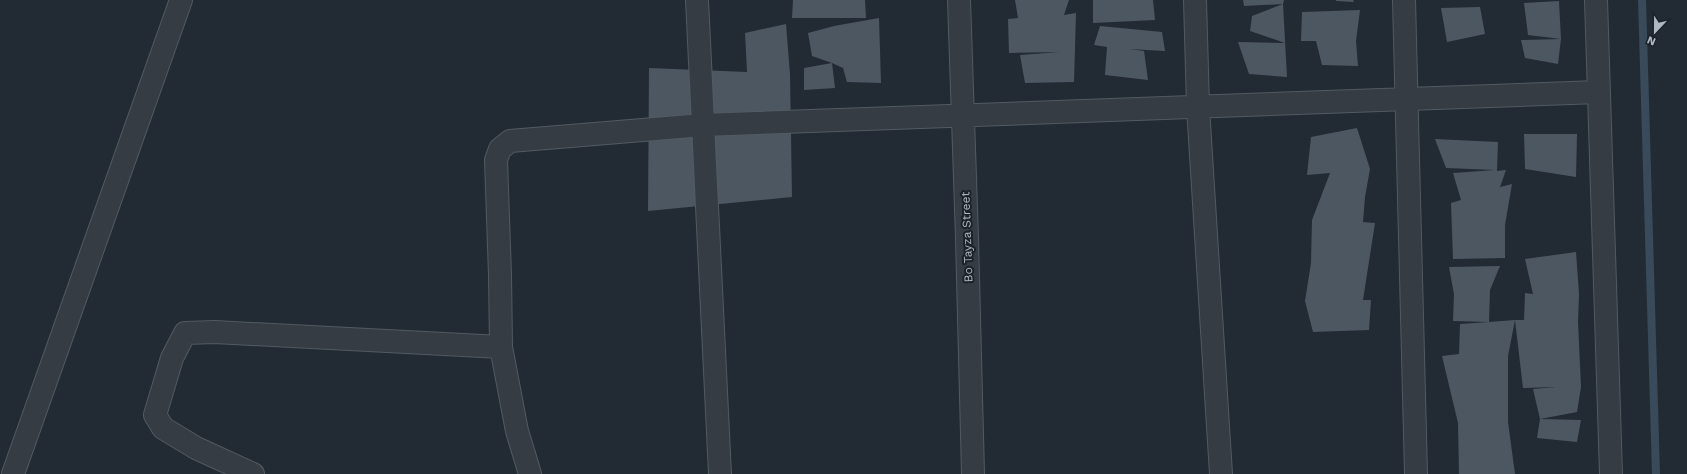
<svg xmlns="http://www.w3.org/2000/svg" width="1687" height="474" viewBox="0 0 1687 474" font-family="'Work Sans',sans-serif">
	<rect width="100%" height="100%" fill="#222b34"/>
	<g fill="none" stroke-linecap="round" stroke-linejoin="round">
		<path stroke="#394a5b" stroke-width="8" d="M1642,0L1656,474"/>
	</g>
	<path fill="#4d5762" d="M793,0H865L866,18H792Z
		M1015,0H1069L1064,15L1076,13L1074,82L1025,83L1020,55L1060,52L1009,53L1008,19L1018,18Z
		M1093,0H1153L1155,20L1093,23Z
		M1243,0H1284L1283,4L1244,6Z
		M1336,0H1353L1354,2L1336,1Z
		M1559,1L1561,39L1528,35L1524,3Z
		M1283,4L1287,77L1249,74L1238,42L1285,43L1250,31L1252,16Z
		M1480,7L1485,34L1447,42L1441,8Z
		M1360,10L1356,41L1358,66L1322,65L1316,41H1301L1302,12Z
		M879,18L881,83L847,82L843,68L832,63L835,88L804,90V68L832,63L812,56L808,33L834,26Z
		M786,24L790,74L792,197L648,211L649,68L747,72L745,33Z
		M1100,26L1162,32L1165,51L1129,49L1144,51L1148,80L1105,75L1107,47L1094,45Z
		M1561,39L1558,64L1525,58L1521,40Z
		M1357,128L1370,169L1365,197L1363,222L1375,223L1363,300H1371L1369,330L1313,332L1305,301L1311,263L1312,220L1330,173L1307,175L1311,137Z
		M1524,134H1577L1576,177L1525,169Z
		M1435,139L1498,142L1497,171L1506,170L1500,187L1512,184L1505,225V258L1453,259L1451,203L1461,200L1453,173L1495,170L1446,168Z
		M1576,252L1579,294L1578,322L1581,387L1577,412L1540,419L1533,389L1556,387L1523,388L1515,320H1524L1525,293L1533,294L1525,259Z
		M1500,266L1490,290L1489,322L1515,320L1508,356V422L1515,474H1459L1458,423L1442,356L1459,354L1460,324L1489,322L1453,321L1454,294L1449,267Z
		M1540,419L1581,420L1577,442L1537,438Z"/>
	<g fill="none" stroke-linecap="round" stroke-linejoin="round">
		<g stroke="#525a62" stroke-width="24">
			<path id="minor" d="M697,0L720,474
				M959,0L967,238L973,474
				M1195,0L1198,107L1221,474
				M1404,0L1416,474
				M1596,0L1611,474
				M13,474L181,0
				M253,474L196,448L163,428L155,415L172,358L185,333L215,332L501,347
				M530,474L517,431L501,347L500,275L496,160L500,149L510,141L703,125L1598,92"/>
		</g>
		<use href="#minor" stroke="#353c44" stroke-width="22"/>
	</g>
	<g text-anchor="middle" stroke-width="4" stroke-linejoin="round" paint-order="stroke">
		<g font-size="12" fill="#afb7c1" stroke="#1b2229">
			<text transform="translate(967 237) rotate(-92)" y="4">Bo Tayza Street</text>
		</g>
	</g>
	<g transform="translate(1655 32) rotate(202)" stroke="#1b2229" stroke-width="3" paint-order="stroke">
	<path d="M0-3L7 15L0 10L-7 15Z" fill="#afb7c1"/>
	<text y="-6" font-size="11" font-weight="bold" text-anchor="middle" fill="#afb7c1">N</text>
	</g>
</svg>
